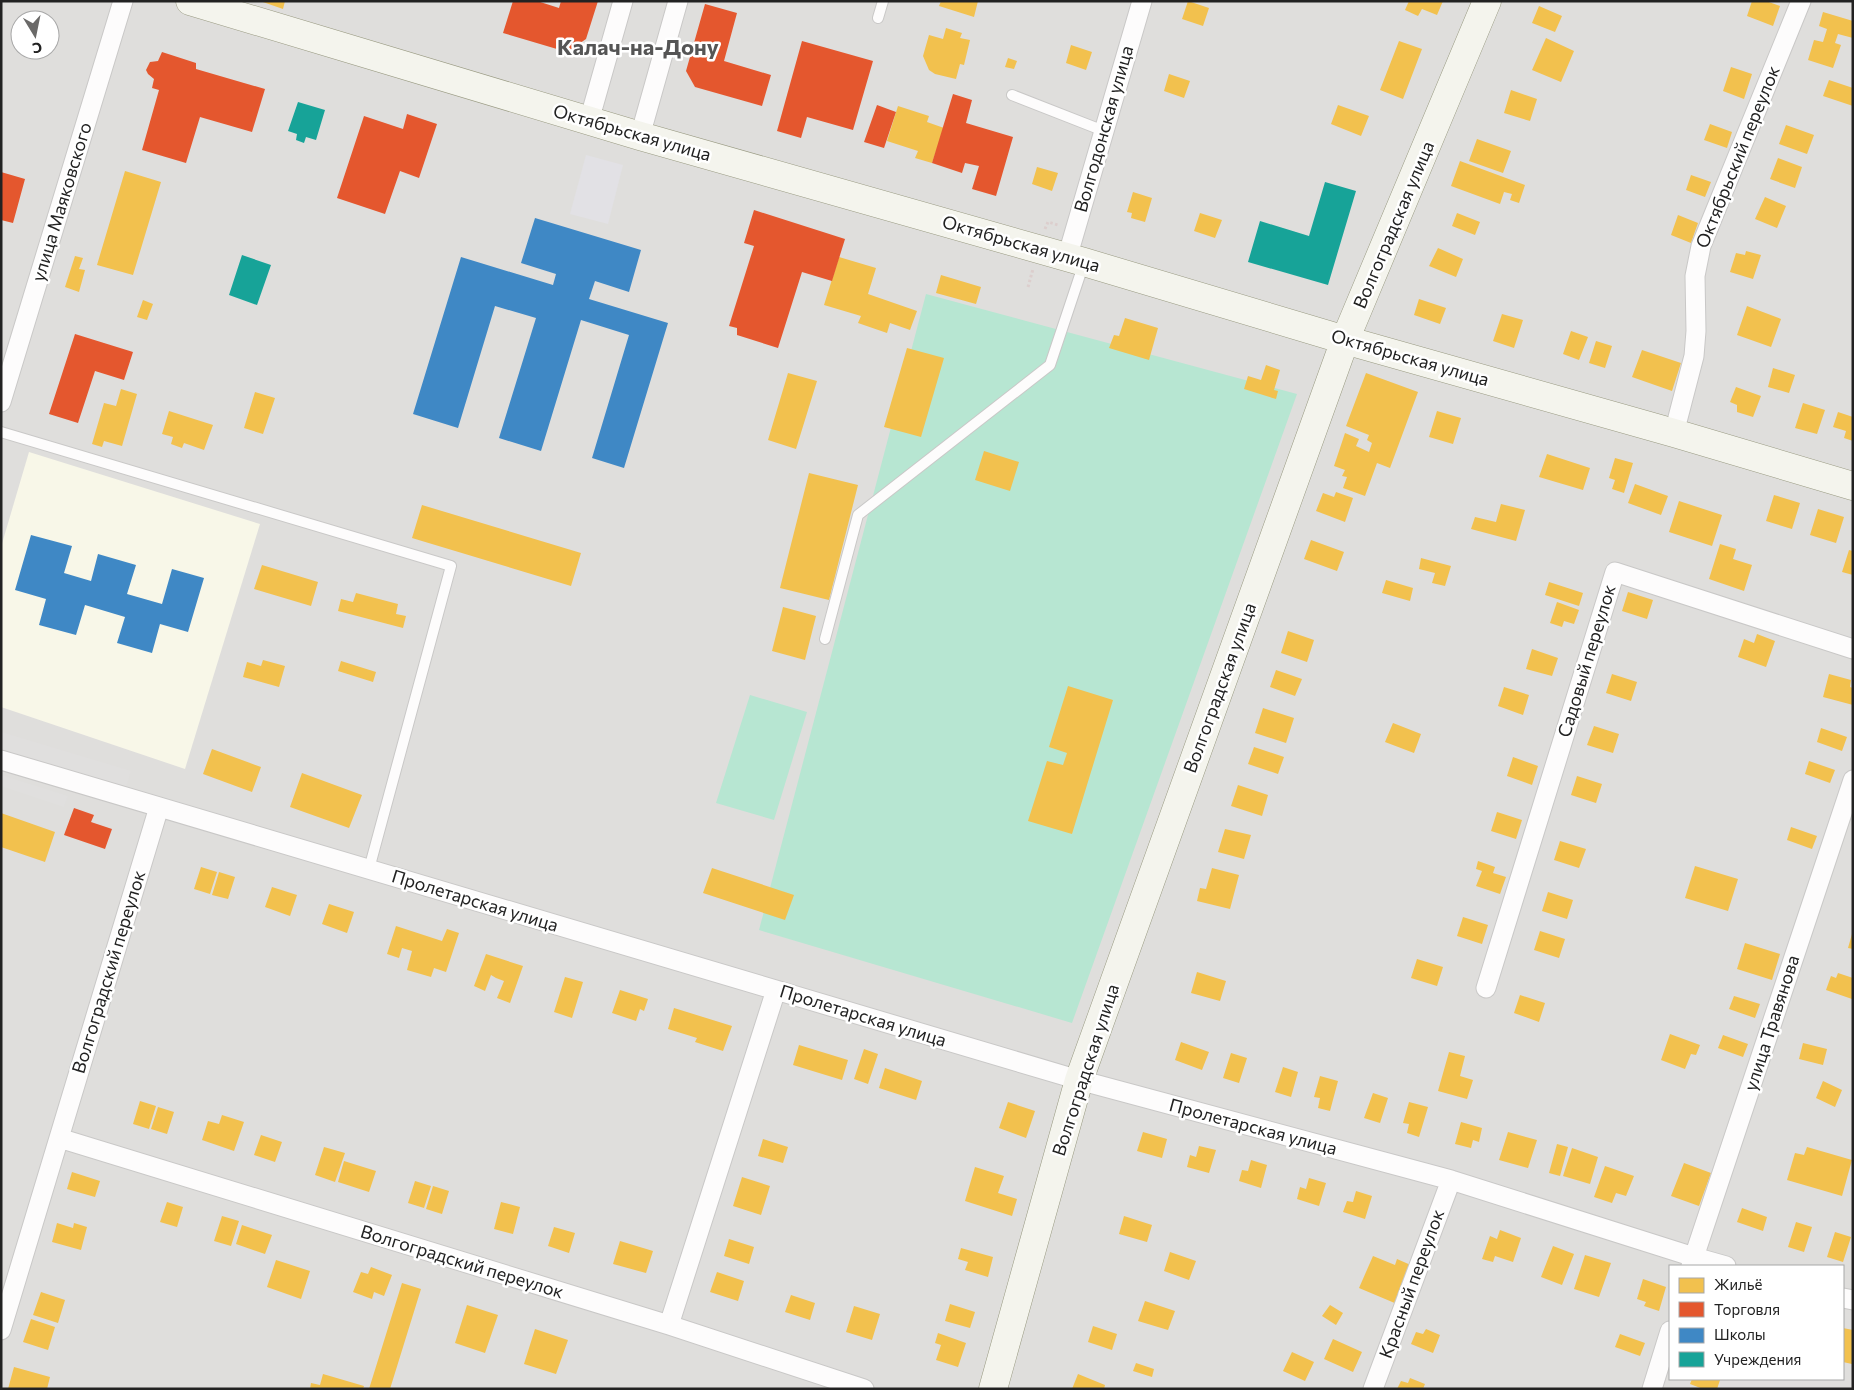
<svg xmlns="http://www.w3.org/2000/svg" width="1854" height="1390" viewBox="0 0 1854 1390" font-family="Commissioner,sans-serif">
	<rect width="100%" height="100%" fill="#f0eeeb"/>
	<path fill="#dfdedc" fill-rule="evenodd" d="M1,1H1853V1389H1ZM20,20H50V50H20ZM1670,1266H1843V1379H1670Z"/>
	<path fill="#f8f7e8" d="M29,452L260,524L185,769L1,707V547Z"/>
	<path fill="#b7e6d2" d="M926,294L1297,394L1072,1023L759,930Z
		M750,695L807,712L774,820L716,803Z"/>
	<path fill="#e0dfde" d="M1,732L131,771L126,788L1,751Z
		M1,775L68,796L64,807L1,786Z"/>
	<path fill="#e2e1e5" d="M586,155L623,165L608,224L570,214Z"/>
	<path fill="#f2c14e" d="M260,1H285L283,9Z
		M941,1H978L974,17L939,6Z
		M1188,1L1209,8L1203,26L1182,19Z
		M1409,1H1443L1437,15L1422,9L1418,16L1405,10Z
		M1752,1H1766L1780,6L1773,26L1747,16Z
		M1539,6L1562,16L1555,32L1532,23Z
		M1823,12L1853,21V38L1838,34L1835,43L1841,45L1833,68L1808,60L1814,40L1823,42L1827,29L1819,26Z
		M946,28L962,33L960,38L970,40L964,65L960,64L956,79L935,74L929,70L923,56L929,35L943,39Z
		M1546,38L1574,51L1561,82L1532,70Z
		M1399,41L1422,49L1403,99L1380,90Z
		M1071,45L1092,52L1086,70L1066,63Z
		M1008,58L1017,61L1014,69L1005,67Z
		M1731,67L1752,74L1744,99L1723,91Z
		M1169,74L1190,81L1184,98L1164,91Z
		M1829,80L1853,88V106L1823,96Z
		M1511,90L1537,99L1530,121L1504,113Z
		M1338,105L1369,116L1361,136L1331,124Z
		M898,106L929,116L927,122L944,128L932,163L915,158L918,151L887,141Z
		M1710,124L1732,132L1727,148L1704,140Z
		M1786,125L1814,135L1807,154L1779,144Z
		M1477,139L1511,151L1503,173L1469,161Z
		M1778,158L1802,167L1795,188L1770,179Z
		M1460,161L1525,185L1519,203L1510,200L1512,194L1504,192L1500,204L1451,186Z
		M1037,167L1058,173L1052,191L1032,184Z
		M125,171L161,182L133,275L97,265Z
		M1691,175L1711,182L1705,197L1686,190Z
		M1133,192L1152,198L1145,222L1131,218L1132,213L1127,212Z
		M1765,197L1786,206L1777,228L1755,219Z
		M1200,213L1222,220L1215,238L1194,231Z
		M1457,213L1480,222L1475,235L1452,226Z
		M1678,215L1698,223L1691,243L1671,235Z
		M1438,248L1463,259L1456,277L1429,266Z
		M1746,251L1761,255L1753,279L1730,272L1736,253L1745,255Z
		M75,256L83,258L79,269L85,270L79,292L65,287Z
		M839,257L876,268L868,294L917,311L910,330L890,323L887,333L858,323L861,316L824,305Z
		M941,275L981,287L976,304L936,293Z
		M1419,299L1446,308L1440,324L1414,315Z
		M143,300L153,304L147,320L137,317Z
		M1747,306L1781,319L1771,347L1737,335Z
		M1502,314L1523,320L1514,348L1493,341Z
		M1125,318L1158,328L1149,360L1109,348L1114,335L1119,336Z
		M1571,331L1588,337L1579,360L1563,354Z
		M1596,341L1612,346L1605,368L1589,363Z
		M907,348L944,358L921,437L884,427Z
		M1642,350L1681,363L1672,391L1632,377Z
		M1266,365L1280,370L1274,390L1278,391L1276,399L1244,389L1248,376L1261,380Z
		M1773,368L1795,375L1789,393L1768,387Z
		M788,373L817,381L796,449L768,440Z
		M1366,373L1418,392L1390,468L1377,463L1365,496L1343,488L1347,477L1342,476L1345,470L1334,466L1345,433L1359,439L1356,446L1369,452L1372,443L1367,440L1369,435L1346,426Z
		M1736,387L1761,396L1753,417L1737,412V405L1730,402Z
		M121,389L137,394L122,446L104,441L102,447L92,444L104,403L116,406Z
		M255,392L275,398L263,434L244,428Z
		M1803,403L1825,410L1817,434L1795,428Z
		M169,411L213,425L204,450L184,443L182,448L171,444L173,437L162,434Z
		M1437,411L1461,418L1453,444L1429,437Z
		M1838,412L1853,417V441L1844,438L1846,431L1833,427Z
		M984,451L1019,462L1010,491L975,480Z
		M1547,454L1590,468L1583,490L1539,477Z
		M1615,458L1633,463L1624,493L1612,489L1615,480L1609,478Z
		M809,473L858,485L829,600L780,588Z
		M1635,484L1668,496L1661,515L1628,503Z
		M1336,492L1353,498L1345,522L1316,511L1323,493L1334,497Z
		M1774,495L1800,503L1792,529L1766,521Z
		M1679,501L1722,515L1712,546L1669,532Z
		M1501,504L1525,510L1516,541L1471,529L1475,517L1496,522Z
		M422,505L581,553L571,586L412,538Z
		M1818,509L1844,517L1836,543L1810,535Z
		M1311,540L1344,552L1337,571L1304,559Z
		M1720,544L1736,549L1733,559L1752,565L1744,591L1709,579Z
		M1849,550L1853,551V575L1842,572Z
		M1421,558L1451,566L1445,586L1432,583L1435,573L1419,569Z
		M262,565L318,582L311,606L254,589Z
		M1386,580L1413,588L1410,601L1382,593Z
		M1549,582L1583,593L1579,606L1545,595Z
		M1628,592L1653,600L1647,619L1622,611Z
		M356,593L398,604L396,614L406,616L403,628L338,611L341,599L353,602Z
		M1557,602L1579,610L1574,624L1564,621L1562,627L1550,623Z
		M783,607L816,616L805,660L772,651Z
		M1288,631L1314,640L1307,662L1281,653Z
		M1757,634L1775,641L1766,667L1738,657L1744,639L1754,643Z
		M1532,649L1558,658L1552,676L1526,669Z
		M263,660L285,666L279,687L243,677L247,662L261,666Z
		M341,661L376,672L373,682L338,671Z
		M1276,670L1302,679L1295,696L1270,687Z
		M1612,674L1637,682L1631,701L1606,693Z
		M1829,674L1851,680L1850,687L1853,688V705L1823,697Z
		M1068,686L1113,700L1072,834L1028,821L1047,761L1063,765L1067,753L1049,747Z
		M1504,687L1529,695L1523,715L1498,706Z
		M1263,708L1294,718L1286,743L1255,733Z
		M1393,723L1421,734L1414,753L1385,742Z
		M1594,726L1619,734L1613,753L1587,745Z
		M1821,728L1847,737L1842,751L1817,742Z
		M1254,747L1284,757L1278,774L1248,764Z
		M212,749L261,767L252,792L203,774Z
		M1513,757L1538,766L1532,785L1507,776Z
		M1809,761L1835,770L1830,783L1805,774Z
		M302,773L362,795L349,828L290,807Z
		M1577,776L1602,784L1596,803L1571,795Z
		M1238,785L1268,795L1262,816L1231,806Z
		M1497,812L1522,820L1516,839L1491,831Z
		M1,813L55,832L45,862L1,847Z
		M1791,827L1817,836L1812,849L1787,840Z
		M1225,829L1251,835L1244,859L1218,852Z
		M1560,841L1586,849L1579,868L1554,860Z
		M1478,861L1495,867L1493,873L1506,877L1500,894L1476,886L1482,871L1476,869Z
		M1695,866L1738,879L1728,911L1685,898Z
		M201,867L217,872L210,894L194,889Z
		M712,868L794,895L785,920L703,893Z
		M1212,868L1239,875L1230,909L1197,901L1200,888L1206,889Z
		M219,872L235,877L228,899L212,895Z
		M272,887L297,895L290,916L265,907Z
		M1548,892L1573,900L1567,919L1542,911Z
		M329,904L354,912L347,933L322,924Z
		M1463,917L1488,925L1482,944L1457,936Z
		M396,926L442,941L447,929L459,933L446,972L434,968L431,977L407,970L412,951L402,948L399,958L387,954Z
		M1540,931L1565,939L1559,958L1534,950Z
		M1852,934H1853V949L1848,948Z
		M1745,943L1780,954L1772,980L1737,969Z
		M486,954L523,966L510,1003L497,998L504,981L496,978L491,975L485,991L474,986Z
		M1417,959L1443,967L1437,986L1411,978Z
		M1197,972L1226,981L1220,1001L1191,993Z
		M1838,973L1853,978L1852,999L1826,990L1831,976L1836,978Z
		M565,977L583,982L572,1018L554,1012Z
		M620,990L648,999L644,1011L640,1009L636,1021L612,1013Z
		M1520,995L1545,1003L1539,1022L1514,1013Z
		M1734,996L1760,1004L1755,1018L1729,1009Z
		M674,1008L732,1026L723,1051L695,1042L697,1038L668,1029Z
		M1670,1034L1700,1045L1696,1055L1691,1054L1685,1069L1661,1060Z
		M1723,1035L1748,1044L1743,1057L1718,1048Z
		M1181,1042L1209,1052L1202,1070L1175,1060Z
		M1803,1043L1827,1049L1823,1065L1799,1059Z
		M799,1045L848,1060L842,1080L793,1065Z
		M864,1049L878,1054L868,1084L854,1079Z
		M1449,1052L1465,1056L1460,1076L1473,1080L1467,1099L1438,1091Z
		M1231,1053L1247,1058L1239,1083L1223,1078Z
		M1283,1067L1298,1072L1291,1097L1275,1092Z
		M885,1068L922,1081L916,1100L879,1088Z
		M1320,1076L1338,1081L1330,1111L1318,1108L1320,1098L1314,1097Z
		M1823,1081L1842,1090L1835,1107L1816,1098Z
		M1373,1093L1388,1098L1380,1123L1364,1118Z
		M140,1101L156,1106L149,1129L133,1124Z
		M1008,1102L1035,1111L1026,1138L999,1128Z
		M1409,1102L1428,1107L1419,1137L1407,1133L1409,1124L1403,1123Z
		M158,1107L174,1112L167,1134L151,1129Z
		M222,1115L244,1122L234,1151L202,1140L208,1121L219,1124Z
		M1461,1122L1482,1128L1479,1142L1473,1140L1471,1148L1455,1144Z
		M1143,1132L1167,1139L1162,1158L1137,1151Z
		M1508,1132L1537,1140L1528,1168L1499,1160Z
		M261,1135L282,1142L275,1162L254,1155Z
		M763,1139L788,1147L783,1163L758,1156Z
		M1557,1144L1568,1147L1560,1176L1549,1173Z
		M1199,1146L1216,1150L1209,1173L1187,1167L1190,1155L1196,1157Z
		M324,1147L345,1153L335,1182L315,1175Z
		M1807,1147L1852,1160L1842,1196L1787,1180L1795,1153L1804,1155Z
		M1572,1148L1598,1157L1590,1184L1563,1176Z
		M1251,1160L1267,1165L1261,1188L1239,1181L1242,1170L1248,1171Z
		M344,1161L376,1171L369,1192L338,1182Z
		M1684,1163L1711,1173L1699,1206L1671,1196Z
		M1605,1166L1634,1176L1626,1196L1616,1193L1612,1203L1594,1197Z
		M975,1167L1004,1176L998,1193L1017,1199L1012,1216L965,1201Z
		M72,1172L100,1181L95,1197L67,1189Z
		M742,1177L770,1186L761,1215L733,1206Z
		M1309,1178L1326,1183L1319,1206L1297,1199L1300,1187L1306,1189Z
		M415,1181L431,1186L424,1208L408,1203Z
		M433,1186L449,1191L442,1214L426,1209Z
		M1356,1191L1372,1196L1365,1219L1343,1212L1347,1201L1353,1202Z
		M167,1202L183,1207L177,1227L160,1222Z
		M501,1202L520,1207L513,1234L494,1229Z
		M1742,1208L1767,1217L1763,1231L1737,1222Z
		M222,1216L239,1221L231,1246L214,1241Z
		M1124,1216L1152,1225L1147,1242L1119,1234Z
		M1796,1222L1812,1227L1804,1252L1788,1247Z
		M57,1223L73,1228L74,1223L87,1227L81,1250L52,1242Z
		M242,1225L272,1235L265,1254L236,1244Z
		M554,1227L575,1233L569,1253L548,1246Z
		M1500,1230L1521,1238L1513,1262L1495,1256L1493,1262L1482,1259L1490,1236L1497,1239Z
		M1835,1232L1851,1237L1843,1262L1827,1257Z
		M729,1239L754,1247L749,1264L724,1256Z
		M620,1241L653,1251L646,1273L613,1264Z
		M1553,1246L1574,1254L1562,1285L1541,1277Z
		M961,1248L993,1257L988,1277L965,1270L968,1262L958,1259Z
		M1170,1252L1196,1261L1189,1280L1164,1271Z
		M1585,1255L1611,1263L1599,1297L1574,1289Z
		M1373,1256L1395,1265L1397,1259L1413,1266L1397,1304L1359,1288Z
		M276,1260L310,1271L301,1299L267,1287Z
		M371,1267L392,1275L384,1296L374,1292L372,1299L353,1292L361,1272L368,1274Z
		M717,1272L744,1281L738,1301L710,1292Z
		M1643,1279L1666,1287L1659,1311L1644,1306L1646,1302L1637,1299Z
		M402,1283L421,1289L390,1389H369Z
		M41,1292L65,1300L58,1323L33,1315Z
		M791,1295L815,1303L810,1320L785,1312Z
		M1145,1301L1175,1311L1168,1330L1138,1321Z
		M950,1304L975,1312L970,1328L945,1321Z
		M467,1305L498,1315L485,1353L455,1343Z
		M1330,1305L1343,1313L1336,1325L1322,1316Z
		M854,1306L880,1314L872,1340L846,1332Z
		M31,1319L55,1327L48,1350L23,1342Z
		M1093,1326L1117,1334L1112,1350L1088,1342Z
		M1843,1328L1853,1330L1852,1364L1843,1362Z
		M535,1329L568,1340L556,1374L524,1364Z
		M1426,1329L1440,1335L1433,1353L1411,1344L1416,1332L1423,1334Z
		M938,1333L966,1343L958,1367L936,1360L941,1345L935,1343Z
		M1620,1334L1645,1343L1640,1356L1615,1347Z
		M1333,1339L1362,1352L1353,1372L1324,1359Z
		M1292,1352L1314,1362L1305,1381L1283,1371Z
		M1136,1363L1154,1369L1152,1377L1133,1371Z
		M14,1367L50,1377L47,1389H8Z
		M323,1374L364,1386L363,1389H310L311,1383L320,1385Z
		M1078,1374L1105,1385L1104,1389H1072Z
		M1410,1378L1425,1384L1423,1389H1397L1401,1381L1408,1383Z
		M1692,1379H1718L1720,1380L1717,1389H1703L1690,1384Z"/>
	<path fill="#e4572e" d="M513,1H537L559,8L561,1H598L586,39L567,52L503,33Z
		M705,4L737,13L724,61L771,75L762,106L695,87L686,71Z
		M802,41L873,61L853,130L807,117L801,138L777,131Z
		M162,52L196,63V69L265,89L252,132L200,117L186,163L142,150L159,90L152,88L154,79L148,74L146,70L150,62L158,61Z
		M953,94L972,100L966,123L1013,137L996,196L972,189L979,166L965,163L962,173L932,163Z
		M877,105L896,112L884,148L864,142Z
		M407,114L437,124L419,178L400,171L385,214L337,198L364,116L403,129Z
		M1,172L25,179L13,223L1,220Z
		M754,210L845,239L832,281L802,272L778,348L737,335V328L729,326L754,246L744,243Z
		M75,334L133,352L124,380L95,371L78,423L49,414Z
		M74,808L94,815L91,822L112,829L105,849L64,835Z"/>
	<path fill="#3f88c5" d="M535,218L641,250L629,292L595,281L589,299L668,323L624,468L592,458L629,335L581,320L541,451L499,438L536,318L495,306L458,428L413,414L461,257L553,285L556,274L521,263Z
		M31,535L72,546L64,573L91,581L98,554L136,565L127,594L162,604L172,569L204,578L188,632L160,624L152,653L117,643L125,617L85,605L76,635L39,625L46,599L15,590Z"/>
	<path fill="#17a398" d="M298,102L325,110L316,140L306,137L304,143L296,140L297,134L288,131Z
		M1325,182L1356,191L1328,285L1248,262L1260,221L1309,236Z
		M242,255L271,265L257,305L229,295Z"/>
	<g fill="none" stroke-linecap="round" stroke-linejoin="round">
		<g stroke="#c9c8c7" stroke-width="12">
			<path id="lane" d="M878,18L883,1
				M1012,95L1104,131
				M1,432L451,566L369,869
				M825,639L858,515L1050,365L1084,263"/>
		</g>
		<g stroke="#c9c8c7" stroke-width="21">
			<path id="street" d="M589,121L623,1
				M640,136L678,1
				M1067,258L1142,1
				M1,402L123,1
				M1674,433L1694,356L1696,331L1695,276L1701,246L1801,1
				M1,760L1079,1080L1451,1180L1694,1257L1726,1266
				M1486,988L1615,572L1853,649
				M59,1138L669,1325L864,1389
				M1691,1266L1853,780
				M1843,1298L1853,1300
				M669,1325L776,990
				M1,1330L159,807
				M1373,1389L1451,1180
				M1652,1389L1670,1331"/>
		</g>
		<g stroke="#999a82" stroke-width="29">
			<path id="secondary" d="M190,1L640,136L1084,262L1345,340L1674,433L1853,486
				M993,1389L1079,1080L1345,340L1487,1"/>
		</g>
		<path stroke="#dccecd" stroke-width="3" stroke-dasharray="2.5 2.5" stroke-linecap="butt" d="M1045,229L1048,222L1058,225
			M1028,287L1033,269"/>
		<use href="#lane" stroke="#fdfcfc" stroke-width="10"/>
		<use href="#street" stroke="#fdfcfc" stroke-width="19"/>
		<use href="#secondary" stroke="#f4f4ed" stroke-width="28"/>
	</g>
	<g text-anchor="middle" stroke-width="5" stroke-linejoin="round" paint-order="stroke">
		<g font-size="18" fill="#222" stroke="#fff">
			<text transform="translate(1104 129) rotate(-74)" y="6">Волгодонская улица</text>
			<text transform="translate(632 133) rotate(16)" y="6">Октябрьская улица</text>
			<text transform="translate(1738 157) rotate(-68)" y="6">Октябрьский переулок</text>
			<text transform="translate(62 202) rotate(-73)" y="6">улица Маяковского</text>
			<text transform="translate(1394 225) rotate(-67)" y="6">Волгоградская улица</text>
			<text transform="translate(1021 244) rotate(16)" y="6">Октябрьская улица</text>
			<text transform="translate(1410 358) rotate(16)" y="6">Октябрьская улица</text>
			<text transform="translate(1587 661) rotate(-73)" y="6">Садовый переулок</text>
			<text transform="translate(1220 688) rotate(-70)" y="6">Волгоградская улица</text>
			<text transform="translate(475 901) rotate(17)" y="6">Пролетарская улица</text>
			<text transform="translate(109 972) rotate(-73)" y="6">Волгоградский переулок</text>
			<text transform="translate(863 1016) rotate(17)" y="6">Пролетарская улица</text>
			<text transform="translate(1772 1023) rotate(-72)" y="6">улица Травянова</text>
			<text transform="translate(1086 1070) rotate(-72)" y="6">Волгоградская улица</text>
			<text transform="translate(1253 1127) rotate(15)" y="6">Пролетарская улица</text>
			<text transform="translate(462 1262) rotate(17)" y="6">Волгоградский переулок</text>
			<text transform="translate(1412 1284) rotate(-70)" y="6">Красный переулок</text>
		</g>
		<g font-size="22" font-weight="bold" fill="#555" stroke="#fff">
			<text x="638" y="55">Калач-на-Дону</text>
		</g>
	</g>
	<rect width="1854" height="1390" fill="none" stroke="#222222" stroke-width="5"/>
	<rect x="1669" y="1265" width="175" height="115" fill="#ffffff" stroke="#a7a7a7"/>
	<rect x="1679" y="1278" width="25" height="15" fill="#f2c14e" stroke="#a7a7a7"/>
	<text x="1714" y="1290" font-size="15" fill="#222222">Жильё</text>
	<rect x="1679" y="1302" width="25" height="15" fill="#e4572e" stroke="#a7a7a7"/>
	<text x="1714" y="1315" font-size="15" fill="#222222">Торговля</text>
	<rect x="1679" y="1328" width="25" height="15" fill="#3f88c5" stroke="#a7a7a7"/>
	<text x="1714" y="1340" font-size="15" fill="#222222">Школы</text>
	<rect x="1679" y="1352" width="25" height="15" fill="#17a398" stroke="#a7a7a7"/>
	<text x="1714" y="1365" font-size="15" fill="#222222">Учреждения</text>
	<g transform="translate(35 35) rotate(170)"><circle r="24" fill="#ffffff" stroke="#a7a7a7"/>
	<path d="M0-4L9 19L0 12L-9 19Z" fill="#6a6968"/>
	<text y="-8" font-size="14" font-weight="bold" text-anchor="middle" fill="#222222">С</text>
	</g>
</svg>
